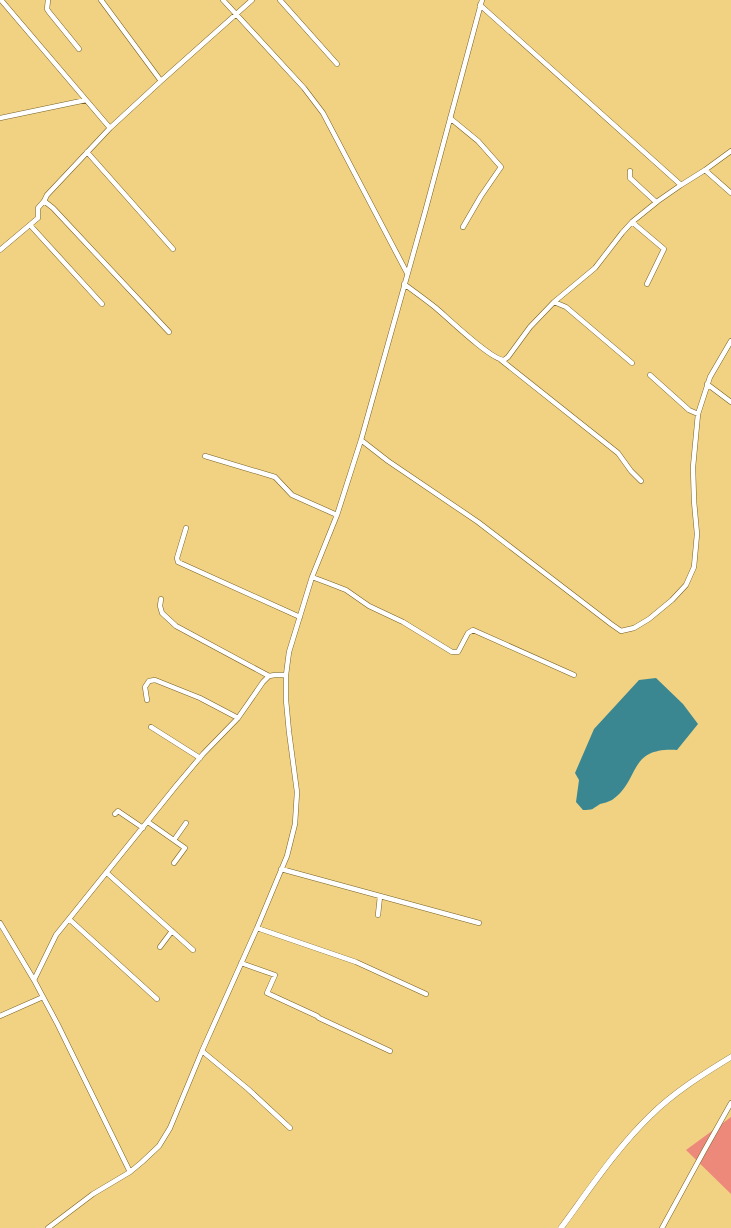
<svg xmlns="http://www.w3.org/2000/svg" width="731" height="1228" viewBox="0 0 731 1228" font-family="Cabin,sans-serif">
	<rect width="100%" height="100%" fill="#f1d283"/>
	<path fill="#ed897b" d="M731,1117V1194L686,1150Z"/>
	<path fill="#3a8792" d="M656,678L683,704L698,724L677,750C627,747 641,780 612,800C608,802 604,803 600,804C592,809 594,810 583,810L576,802L579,780L575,773L594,729L639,680Z"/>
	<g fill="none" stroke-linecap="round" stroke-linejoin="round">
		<g stroke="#776023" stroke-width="5.5">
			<path id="minor" d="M1,0L110,128
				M48,0L47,9L49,12L79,49
				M101,0L161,81
				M223,0L304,88L323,113L407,273
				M280,0L337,64
				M480,5L681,185
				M0,118L86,100
				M450,118L478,141L501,167L481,196L463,227
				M87,152L173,249
				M705,170L731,193
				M630,171V178L656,202
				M632,222L664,249L647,284
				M30,225L102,304
				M0,250L38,218V208L44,201
				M404,284C415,292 426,300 436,308C448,318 491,360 504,360L508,357L530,327L554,302L595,268L622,233L632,222L658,201L681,185L705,170L731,151
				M554,302L566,307L632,363
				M169,332L53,208L44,201L47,195L110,128L161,81L252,0
				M501,360L618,453L631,471L641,481
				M650,375L689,410L698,414
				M707,384L731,402
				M361,440L388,461L478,522L611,624L621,631L634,628L649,619L672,600L686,585L694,567L697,534L694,501L693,467L698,414L710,377L731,341
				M205,456L275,477L292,495L337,515
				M186,528L177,558L178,562L300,617
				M312,577L328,583L346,590L369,606L403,622L452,652H458L468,633L473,630L574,675
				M161,599L160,606L162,613L176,626L269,676
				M147,700L145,687L149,681L155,680L200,698L238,718
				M151,727L200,758
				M115,814L118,811L143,828
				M148,822L185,848L174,863
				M174,840L186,823
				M281,869L479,923
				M107,873L193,950
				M378,915L380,896
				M69,919L157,999
				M0,923L34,980L58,1025L130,1172
				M257,928L356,962L426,994
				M160,947L172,931
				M241,963L275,975L267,993L317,1016L319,1018L390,1051
				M34,980L56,935L176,786L203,754L238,718L263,682L269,676L275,675H286
				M0,1016L43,997
				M202,1051L248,1089L290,1128
				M48,1228L93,1194L130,1172L142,1162L159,1146L170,1128L202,1051L257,928L287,856L295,824L297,792L289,732L286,700V675L289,652L312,577L337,515L361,440L425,212L482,0
				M662,1228L704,1151L731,1103"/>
		</g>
		<g stroke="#776023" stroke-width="6">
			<path id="tertiary" d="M561,1228C589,1190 616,1149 650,1116C673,1093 703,1074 731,1057"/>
		</g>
		<use href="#minor" stroke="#fff" stroke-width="4.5"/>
		<use href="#tertiary" stroke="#fff" stroke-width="5.5"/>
	</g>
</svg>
